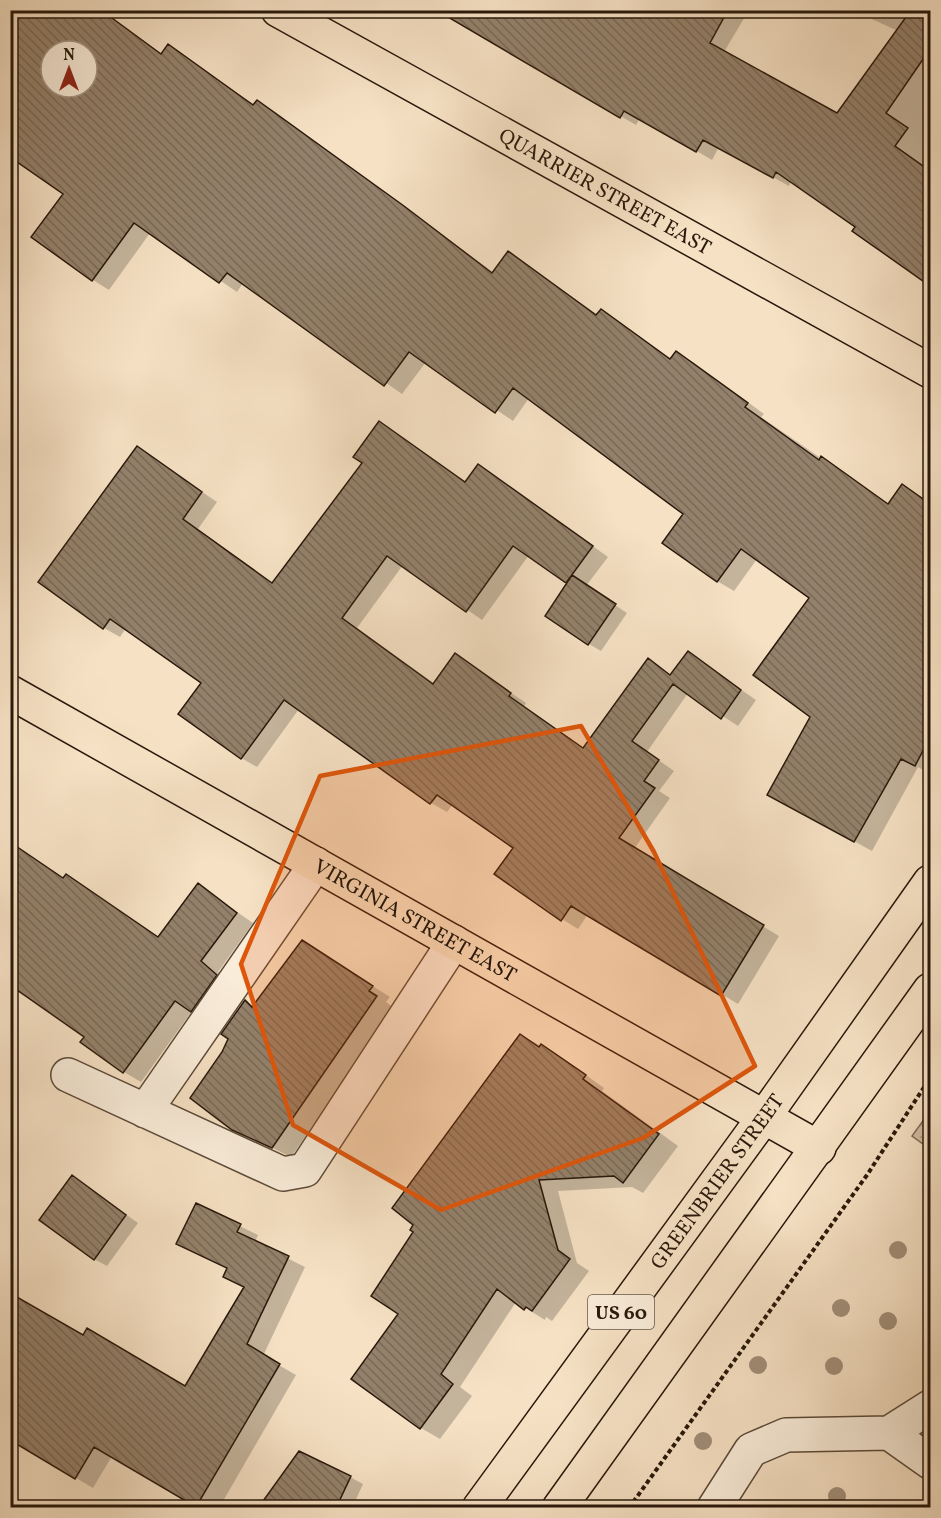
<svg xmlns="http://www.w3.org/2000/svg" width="941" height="1518" viewBox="0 0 941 1518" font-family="Vollkorn,serif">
	<defs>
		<pattern id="grass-dots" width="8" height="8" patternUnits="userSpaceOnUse" patternTransform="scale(1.5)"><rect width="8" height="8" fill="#d3bfa5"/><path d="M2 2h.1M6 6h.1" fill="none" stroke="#b5a38d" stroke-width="1.8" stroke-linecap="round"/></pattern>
		<pattern id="building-back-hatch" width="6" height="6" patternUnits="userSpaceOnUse" patternTransform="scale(1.5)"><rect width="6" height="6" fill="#94816b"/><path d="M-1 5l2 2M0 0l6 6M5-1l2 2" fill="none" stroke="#796956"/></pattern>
	</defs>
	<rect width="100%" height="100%" fill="#f6e1c4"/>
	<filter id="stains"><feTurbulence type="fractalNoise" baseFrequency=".00333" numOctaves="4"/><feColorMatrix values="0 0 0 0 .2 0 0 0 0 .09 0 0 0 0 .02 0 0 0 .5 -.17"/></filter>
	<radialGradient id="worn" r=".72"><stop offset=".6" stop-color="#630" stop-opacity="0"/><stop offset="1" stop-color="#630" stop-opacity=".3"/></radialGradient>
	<path fill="url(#grass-dots)" stroke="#7e6c58" stroke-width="1.5" d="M930,1111V1149L912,1136Z"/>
	<path fill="#0003" fill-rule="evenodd" d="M10,10H101L162,54L168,46L255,105L257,102L274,111L494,273L509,253L598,315L601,311L618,321L671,359L676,353L693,362L764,414L761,417L889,505L903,486L930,504V774L918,767L872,851L786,804L812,716V598L757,559L734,591L717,581L685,514L529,398L513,421L426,362L402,394L243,283L237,292L150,233L109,290L93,280ZM51,51H87V87H51Z
		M438,10H749L724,52L837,115L898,31L852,10H930V284L854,230L857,227L791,181L789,186L719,147L712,160L640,118L636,125Z
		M395,432L466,482L478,466L494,475L608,557L586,586L627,613L601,651L589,644L547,616L569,583L529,555L482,620L403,565L357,628L435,684L456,655L526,703L524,707L584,748L648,660L672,676L688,653L756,700L738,726L688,693L647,752L674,771L659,791L670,798L634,849L779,936L738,1004L588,914L578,929L562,919L515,847L453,804L447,812L431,803L299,709L257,767L241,758L203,683L126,628L120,637L104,628L137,448L217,502L198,529L273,584Z
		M10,842L64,879L67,876L84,886L159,938L198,885L253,923L218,972L233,985L208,1021L192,1011L141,1082L124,1072L87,1036L10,983Z
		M320,953L390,997L386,1002L394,1008L291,1157L232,1128L192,1098L231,1039L245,1002L254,1007Z
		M521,1035L561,1057L604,1088L602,1091L678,1146L643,1193L632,1187L558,1191L577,1263L589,1271L552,1321L546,1317L545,1320L516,1302L460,1387L472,1396L440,1439L421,1428L400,1313L415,1232Z
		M73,1177L138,1223L107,1266L94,1259Z
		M197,1205L258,1235L255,1242L305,1267L263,1356L296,1375L219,1508H199L112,1456L93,1488L76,1478L84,1337L186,1388L245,1287L229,1269L178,1244Z
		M350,1477L363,1484L352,1508H260Z"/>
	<path fill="url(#building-back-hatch)" stroke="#29180b" stroke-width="1.5" fill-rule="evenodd" d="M10,10H101L161,54L168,44L253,105L257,100L404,206L492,273L508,251L596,315L601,309L670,359L676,351L748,403L745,407L819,460L821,456L888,504L902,484L930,504V737L915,766L901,759L854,842L767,795L810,717L753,675L809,598L741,549L717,582L662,543L683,514L513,388L495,413L409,352L384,386L227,273L219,283L134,223L92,281L31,237L63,194L10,157ZM51,51H87V87H51Z
		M436,10H728L710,43L837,113L911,10H930V49L886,113L908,128L895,146L930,171V286L852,231L855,227L776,172L773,178L703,140L696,152L624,111L620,118Z
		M379,421L465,482L478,464L593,546L566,583L513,546L466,612L387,556L342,618L433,684L455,653L511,693L509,696L583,748L648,658L670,675L688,651L741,690L721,719L673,684L632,741L659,760L644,781L655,788L619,838L764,925L721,996L571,906L561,921L494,874L513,848L437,795L430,804L284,700L241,759L178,714L201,683L110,619L103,629L38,582L137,446L202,492L183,519L272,583L362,463L353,457Z
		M572,575L616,604L588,645L545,616Z
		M10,842L63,878L66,874L158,937L198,883L237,913L201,961L217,975L191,1012L175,1001L123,1073L80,1042L84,1037L10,985Z
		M302,940L373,986L369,991L377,996L272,1148L232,1130L190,1098L222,1052L228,1039L221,1034L245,1000L252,1007Z
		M520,1034L539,1047L541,1044L586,1075L583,1079L659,1134L623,1183L614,1176L539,1180L558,1250L570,1259L532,1311L526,1307L524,1310L497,1289L441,1374L453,1384L420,1429L351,1379L398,1314L371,1296L413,1232L410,1230L413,1225L392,1208Z
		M72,1175L126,1215L94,1260L39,1220Z
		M196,1203L241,1224L237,1232L289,1256L247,1344L280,1364L196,1507L94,1447L75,1479L10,1440V1293L83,1335L87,1328L185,1386L244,1287L223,1277L227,1268L176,1244Z
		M299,1451L351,1476L336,1508H258Z"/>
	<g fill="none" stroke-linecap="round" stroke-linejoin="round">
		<g stroke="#5c4a39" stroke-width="36">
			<path id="minor" d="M68,1075L283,1174L305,1170L454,942
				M145,1111L316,864
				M930,1407L889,1433L930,1462
				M714,1508L751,1450L786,1435L889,1433"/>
		</g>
		<g stroke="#29180b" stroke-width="36">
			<g id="major">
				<path id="s1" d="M278,10L930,371"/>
				<path id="s2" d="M10,692L819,1148"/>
				<path id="s3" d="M479,1508L764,1117L930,882"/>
				<path d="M559,1508L930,990"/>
			</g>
		</g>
		<path stroke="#29180b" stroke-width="4" stroke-dasharray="4.5 3" stroke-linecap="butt" d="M629,1508L867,1175L930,1078"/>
		<use href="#minor" stroke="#f9ecd9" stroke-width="33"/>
		<use href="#major" stroke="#f6e1c4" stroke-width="33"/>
	</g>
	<g fill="#a18e78">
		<circle cx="898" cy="1250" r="9"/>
		<circle cx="841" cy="1308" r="9"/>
		<circle cx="888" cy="1321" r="9"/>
		<circle cx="758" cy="1365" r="9"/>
		<circle cx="834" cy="1366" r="9"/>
		<circle cx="703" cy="1441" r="9"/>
		<circle cx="837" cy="1496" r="9"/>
	</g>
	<path fill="#de560c" fill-opacity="0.2" stroke="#de560c" stroke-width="4.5" stroke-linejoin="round" d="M581,726L654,852L755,1066L643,1138L441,1210L293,1125L241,964L320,776Z"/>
	<g text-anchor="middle" stroke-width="4.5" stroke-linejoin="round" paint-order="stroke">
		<rect fill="#f9ecd9" stroke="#675849" stroke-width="1.5" x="588" y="1295" width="66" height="34" rx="4.5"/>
		<g font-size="20" font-weight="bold" fill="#29180b">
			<text x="621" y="1319">US 60</text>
		</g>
		<g font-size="21" fill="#29180b" stroke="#f9ecd9">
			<text dy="7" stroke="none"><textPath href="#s1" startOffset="374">QUARRIER STREET EAST</textPath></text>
			<text dy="7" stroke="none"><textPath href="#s2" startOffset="465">VIRGINIA STREET EAST</textPath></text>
			<text dy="7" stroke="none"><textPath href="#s3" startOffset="404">GREENBRIER STREET</textPath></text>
		</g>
	</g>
	<rect width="941" height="1518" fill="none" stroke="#f6e1c4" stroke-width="36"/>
	<rect x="12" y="12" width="917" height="1494" fill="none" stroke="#29180b" stroke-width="3"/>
	<rect x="18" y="18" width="905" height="1482" fill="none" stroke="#29180b" stroke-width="1.5"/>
	<g transform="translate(69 69)"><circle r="28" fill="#f9ecd9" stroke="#a69787" stroke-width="1.5"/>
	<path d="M0-4.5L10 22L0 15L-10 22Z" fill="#8f2418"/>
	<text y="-9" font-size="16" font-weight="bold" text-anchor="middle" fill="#29180b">N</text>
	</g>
	<rect width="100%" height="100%" filter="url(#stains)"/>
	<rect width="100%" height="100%" fill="url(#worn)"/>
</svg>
